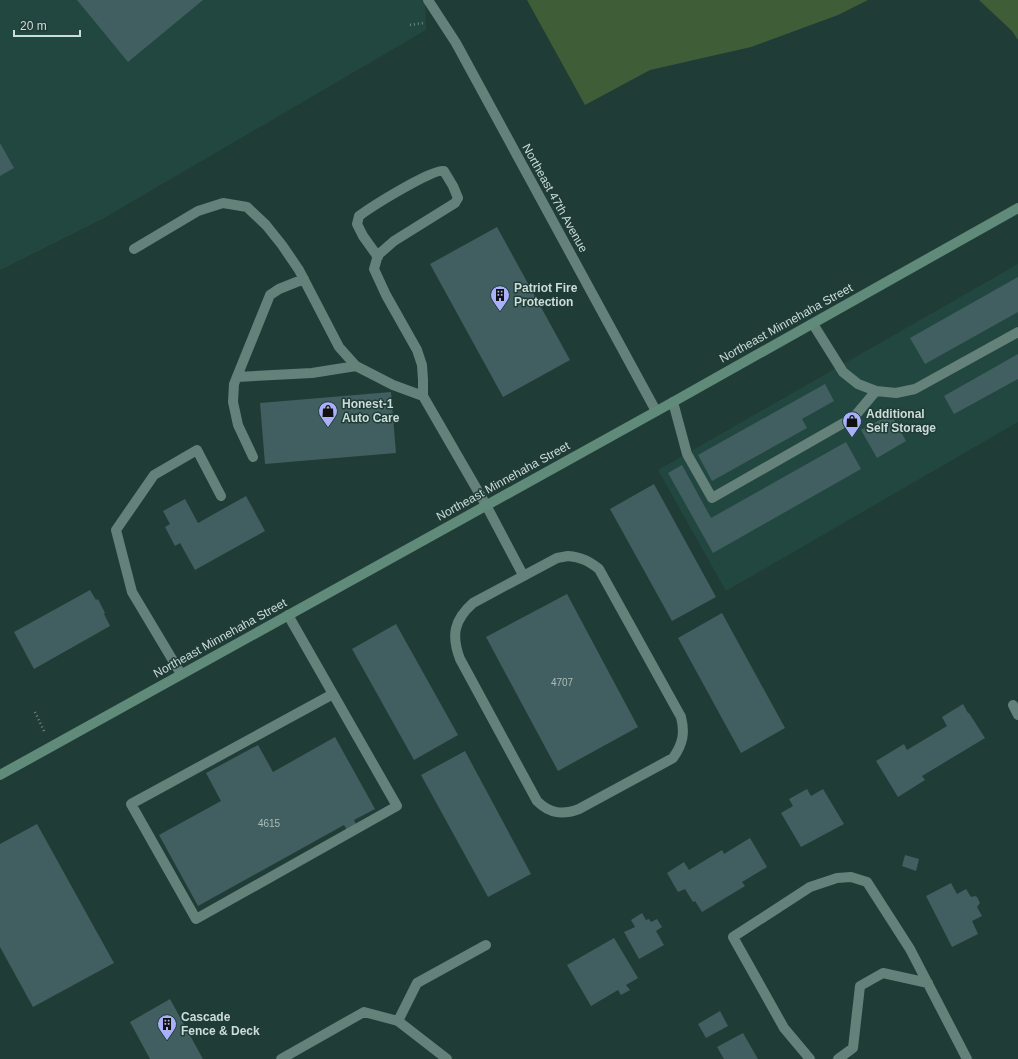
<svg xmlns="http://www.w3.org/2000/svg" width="1018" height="1059" viewBox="0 0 1018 1059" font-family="Helvetica,sans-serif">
	<rect width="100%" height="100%" fill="#203c36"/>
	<path fill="#224740" d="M0,0H425L426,30L104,218L0,270Z
		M1018,264V422L726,591L658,470Z"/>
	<path fill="#3f5e37" d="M527,0H868L838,15L751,47L650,70L585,105Z
		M979,0H1018V40L1012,31Z"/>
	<path fill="#415f60" d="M77,0H203L128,62Z
		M0,143L14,168L0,176Z
		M497,227L570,360L503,397L430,264Z
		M1018,277V312L925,364L910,338Z
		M1018,354V379L954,414L944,396Z
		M825,384L834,401L802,419L807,428L712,481L698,455Z
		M391,392L396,453L265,464L260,403Z
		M891,414L906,441L877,458L861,430Z
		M846,442L861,469L713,553L668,473L682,465L711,518Z
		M654,484L716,597L672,621L610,509Z
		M246,496L265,531L195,570L180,543L175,546L165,527L170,524L163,511L185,499L198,523Z
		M90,590L96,600L98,599L105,613L104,614L110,626L34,669L14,632Z
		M567,594L638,727L558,771L486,637Z
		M722,613L785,728L741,753L678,638Z
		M396,624L458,735L414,760L352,649Z
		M963,704L968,713H969L985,738L922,776L925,780L898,797L876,761L904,744L907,750L947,726L942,717Z
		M335,737L375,809L354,820L357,826L348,832L344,825L198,906L159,835L221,801L206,773L258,745L273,772Z
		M465,751L531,874L488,897L421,775Z
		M807,789L811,796L823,789L844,824L801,847L781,813L793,806L789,799Z
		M37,824L114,963L33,1007L0,947V844Z
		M750,838L767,867L742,882L745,886L702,912L695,901L693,902L685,889L678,892L667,873L684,862L689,870L722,850L724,854Z
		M905,855L919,859L916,871L902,866Z
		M951,883L957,894L966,889L971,897L975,896L977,897L980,903L977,907L982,916L972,921L978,934L952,947L926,896Z
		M642,913L646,920L649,919L651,922L657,919L662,927L656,931L664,945L639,959L624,932L635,927L631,920Z
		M614,938L638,978L626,985L630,990L621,995L618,990L591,1006L567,965Z
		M170,999L203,1059H150L130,1022Z
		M720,1011L728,1026L706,1038L698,1024Z
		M743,1033L758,1059H724L717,1047Z"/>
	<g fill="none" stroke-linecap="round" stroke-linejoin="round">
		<path stroke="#6f8681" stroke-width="2.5" stroke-dasharray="1 3" stroke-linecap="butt" d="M410,25L423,23
			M35,712L45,733"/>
		<path stroke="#64817a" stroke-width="10" d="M134,249L198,211L223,203L247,207L266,225L282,245L299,270L339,347L356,366L393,385L423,396
			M378,257L363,236L357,224L359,216C371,207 433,168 444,171L453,186L458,198L455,203L394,241L378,255L374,269L386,295L417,350L422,365L423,380V396L486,505L523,575
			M813,324L843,372L858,384L876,391L896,393L915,389L1018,332
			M237,377L312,373L356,366
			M673,402L687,454L712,498L854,417L876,391
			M253,457L238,425L233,402L234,384L270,295L279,289L304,279
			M568,556C581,557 589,561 599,569L681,717C685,733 683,744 673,758L579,809C563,815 550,814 537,801L460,659C451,635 454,620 473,603L557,558Z
			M288,615L397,806L196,919L131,804L333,694
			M181,674L132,592L116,530L154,475L197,450L221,496
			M281,1059L364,1012L398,1021L417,983L486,945
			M810,1059L784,1028L733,937L810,887L837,878L851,877L867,882L910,949L967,1059
			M838,1059L853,1048L860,986L883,973L928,983"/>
		<path stroke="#64817a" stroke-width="10" d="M1013,705L1018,715
			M398,1021L447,1059"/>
		<path stroke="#64817a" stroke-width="10" d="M428,0L456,43L656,411"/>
		<path stroke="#608b7a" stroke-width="10" d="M0,775L673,402L1018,208"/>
	</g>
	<defs>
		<g id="building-pin" transform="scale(1)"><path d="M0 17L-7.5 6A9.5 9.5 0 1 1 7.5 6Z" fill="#a8b0fc" stroke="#203c36"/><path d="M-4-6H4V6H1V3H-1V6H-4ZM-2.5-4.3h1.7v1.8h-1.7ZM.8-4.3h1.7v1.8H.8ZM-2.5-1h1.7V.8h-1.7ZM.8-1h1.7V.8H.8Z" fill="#111"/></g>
		<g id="shop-pin" transform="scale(1)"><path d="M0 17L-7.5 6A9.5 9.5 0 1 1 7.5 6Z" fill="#a8b0fc" stroke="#203c36"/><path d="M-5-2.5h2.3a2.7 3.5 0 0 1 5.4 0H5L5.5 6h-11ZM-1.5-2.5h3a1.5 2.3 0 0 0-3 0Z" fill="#111"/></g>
	</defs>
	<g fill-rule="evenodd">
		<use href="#building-pin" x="500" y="295"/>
		<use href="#shop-pin" x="328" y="411"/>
		<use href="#shop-pin" x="852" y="421"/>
		<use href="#building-pin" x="167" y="1024"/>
	</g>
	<g text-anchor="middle" stroke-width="3" stroke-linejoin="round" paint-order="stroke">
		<g font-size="10" fill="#a9bdba">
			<text x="562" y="686">4707</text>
			<text x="269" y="827">4615</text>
		</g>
		<g font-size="12" fill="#ccdcd8" stroke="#203c36">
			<text transform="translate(555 198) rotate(61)" y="4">Northeast 47th Avenue</text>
			<text transform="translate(786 323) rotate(-29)" y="4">Northeast Minnehaha Street</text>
			<text transform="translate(503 481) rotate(-29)" y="4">Northeast Minnehaha Street</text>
			<text transform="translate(220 638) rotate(-29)" y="4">Northeast Minnehaha Street</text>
		</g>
		<g font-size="12" font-weight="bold" fill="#ccdcd8" stroke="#203c36" text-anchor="start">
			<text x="514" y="292">Patriot Fire<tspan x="514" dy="14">Protection</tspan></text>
			<text x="342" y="408">Honest-1<tspan x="342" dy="14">Auto Care</tspan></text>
			<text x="866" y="418">Additional<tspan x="866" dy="14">Self Storage</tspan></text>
			<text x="181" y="1021">Cascade<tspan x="181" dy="14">Fence &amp; Deck</tspan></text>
		</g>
	</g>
	<path d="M14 30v6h66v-6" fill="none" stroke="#ccdcd8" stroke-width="2"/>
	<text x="20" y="30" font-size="12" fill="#ccdcd8" stroke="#203c36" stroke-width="3" paint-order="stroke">20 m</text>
</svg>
